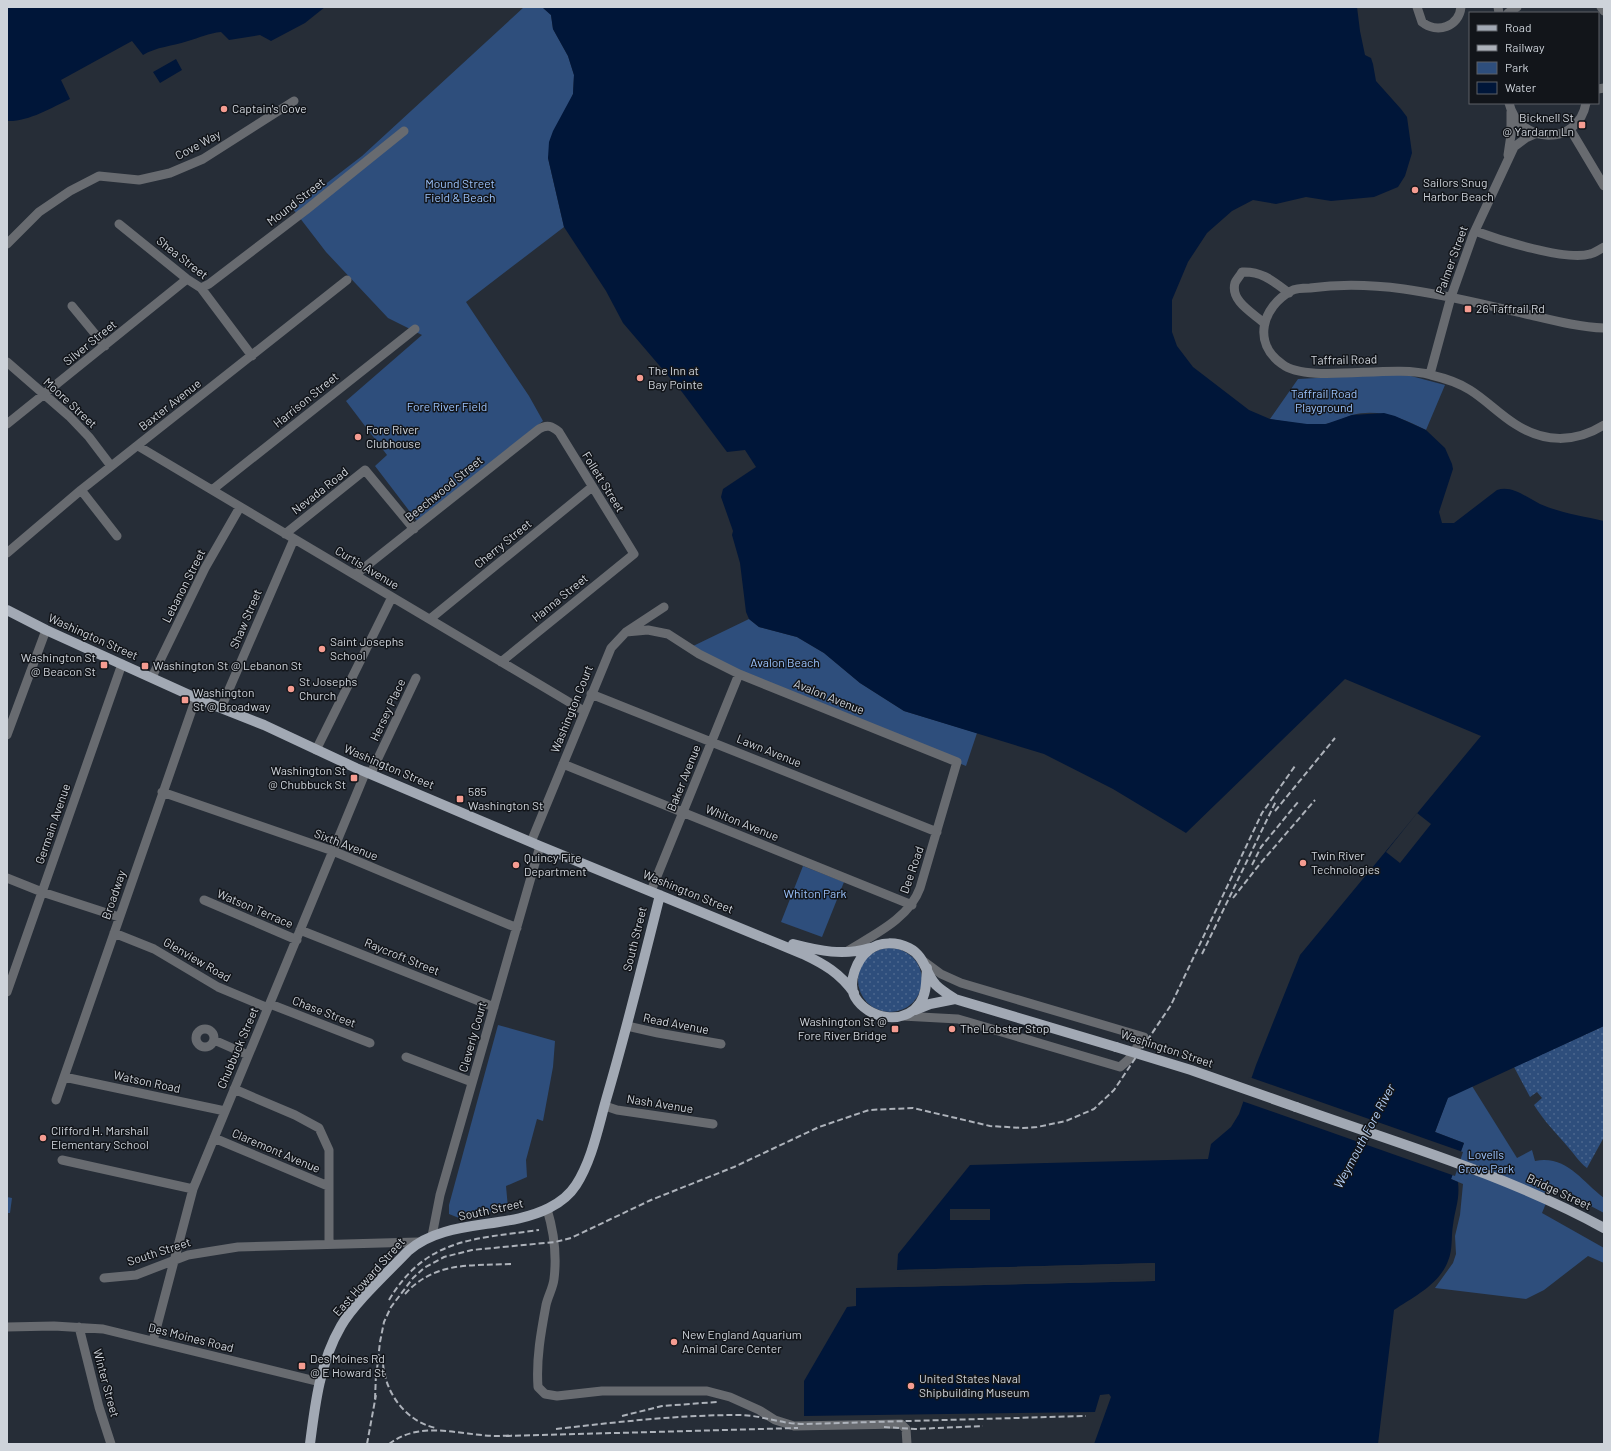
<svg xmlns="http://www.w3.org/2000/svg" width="1611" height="1451" viewBox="0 0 1611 1451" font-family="Barlow,sans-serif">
	<defs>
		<pattern id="grass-dots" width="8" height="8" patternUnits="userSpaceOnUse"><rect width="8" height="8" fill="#2e4e7c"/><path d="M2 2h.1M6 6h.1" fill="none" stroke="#4b678e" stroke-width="1.8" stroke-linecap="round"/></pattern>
	</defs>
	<rect width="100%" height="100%" fill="#262d37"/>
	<path fill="url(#grass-dots)" d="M858 980a32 32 0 1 1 64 0a32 32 0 1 1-64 0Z
		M1604,1026V1137L1587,1168C1579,1162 1575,1155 1568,1147C1556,1133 1544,1121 1534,1105L1542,1098L1537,1092L1530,1097L1514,1067Z"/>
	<path fill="#2e4e7c" d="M524,7H542L551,15L553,29L568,56L574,75L573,94L548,158L564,227L466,302L529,396L543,421L417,521L375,466L387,455L346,401L422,335L388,318L326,252L293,209L362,156Z
		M1390,374L1411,376L1445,385L1426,430C1403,418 1378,408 1352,415C1343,418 1335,423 1325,424C1307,426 1288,422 1270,419L1298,379Z
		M749,619L759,627L797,637L824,653L860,683L904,711L977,733L966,766L739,674L689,648Z
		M803,866L844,882L822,937L781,922Z
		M498,1025L555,1041L553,1067L543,1121L537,1119L526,1160L527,1177L506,1186L508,1208L459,1218L449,1214V1205Z
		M1472,1086L1517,1158L1532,1150L1535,1161C1567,1155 1581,1181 1604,1198V1213L1553,1186L1542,1213L1604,1248V1263L1588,1256L1544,1290L1526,1299L1435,1288L1453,1263L1456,1254L1455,1236L1460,1215L1463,1184L1451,1179L1464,1143L1435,1132L1448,1097Z
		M7,1197L12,1198L10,1213H7Z"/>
	<path fill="#001639" d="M7,7H325L305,23L271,41L260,35L229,40L221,32C209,33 199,38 188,41C173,46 156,47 143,55L132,41L61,80L70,99C51,108 28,122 7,121Z
		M542,7H1357L1360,31L1365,55L1371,58L1373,64L1376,81L1401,109L1407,117L1412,153L1405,176L1398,187L1374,197L1331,201L1306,197L1276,204L1253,200L1232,211L1207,233L1188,262L1172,300V332L1177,346L1193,367L1249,410L1270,419L1307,424H1326L1352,415L1384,413L1395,416L1426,430L1445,448L1452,464L1453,469L1439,512L1442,523H1454L1497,490C1512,485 1526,497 1540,504C1560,513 1583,516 1604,521V1026L1448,1098L1435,1132L1464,1143L1451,1179L1458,1182C1460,1199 1455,1209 1453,1225C1451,1236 1453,1250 1448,1261C1439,1285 1413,1297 1394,1310L1378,1444H1094L1111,1397L1109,1394L1100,1395L1095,1412L804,1416V1381L847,1307L856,1306V1288L1155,1281L1154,1263L897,1270L898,1254L970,1165L1208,1159L1211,1144L1231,1127L1239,1114L1256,1065L1300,955L1481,736L1345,679L1186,833L1113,789L1044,754L904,711L860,683L824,653L797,637L759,627L749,619L746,612L740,563L732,535L733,531L721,497L723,489L756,467L745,450L727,452L682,392L623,323L606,291L564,227L548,158L549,142L553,131L573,94L574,75L568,56L553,29L551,15Z
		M176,59L182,70L160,83L153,72Z"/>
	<path fill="#262d37" d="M1417,813L1431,824L1400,863L1386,852Z
		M1249,1077L1463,1152L1455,1176L1242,1101Z
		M950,1209H990V1220H950Z
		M1155,1263V1281L898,1287V1285L1153,1279V1265L897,1272V1270Z"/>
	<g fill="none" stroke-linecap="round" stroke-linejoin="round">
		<path stroke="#686b70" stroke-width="9" d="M1417,7L1422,22C1437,34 1459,27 1461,7
			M1498,7L1499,13
			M1601,7L1604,11
			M1508,13L1517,7
			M1598,89L1604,88
			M1509,103C1519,145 1578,147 1586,103
			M1570,129L1604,186
			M1508,155L1511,135V112
			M119,224L187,279L201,288L252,356
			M1475,231C1499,240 1566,261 1590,254C1595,253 1600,249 1604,247
			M7,244L39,212L70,191L99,176L139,180L170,173L203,159L294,101
			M201,288L209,284L306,210L404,131
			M72,306L105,346
			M1264,323C1253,313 1230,301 1235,283C1236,280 1240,276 1242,272C1262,271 1273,281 1289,293
			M1604,328C1578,327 1552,320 1526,314C1453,298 1385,278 1310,288C1304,288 1296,288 1291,291C1262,307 1252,343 1282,364C1309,385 1393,363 1431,375C1444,378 1459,383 1470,390C1486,400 1499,414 1515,424C1544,443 1575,443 1604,425
			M7,362L69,416L89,437L111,466
			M1430,374L1451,297L1473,235L1514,147L1526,138L1535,134
			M7,424L187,279
			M138,446L584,711
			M81,490L117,536
			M212,490L415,329
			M285,534L365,470L414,529
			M7,553L81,490L347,280
			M355,575L539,429C547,424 552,426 559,432L634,554L501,662
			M430,619L592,487
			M626,632L648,630L668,634L699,654L739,674L957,762L920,888C909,919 873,935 846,952
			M152,677L205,568L240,507
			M591,694L937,832
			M221,708L294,539
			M7,735L46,630
			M316,750L392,597
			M563,764L912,905
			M371,773L416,678
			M162,792L333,851L517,928
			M531,842L611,648L626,632L664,607
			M7,878L42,892L119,917
			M651,891L739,674
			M204,900L297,940
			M300,930L494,1007
			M114,933L154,949L218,987L268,1008
			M7,992L122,664
			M270,1004L370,1043
			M902,1016L958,1019L1120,1067L1128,1060L1144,1037L961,983L941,974L922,960
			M627,1026L658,1033L721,1044
			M196 1038a9 9 0 1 1 18 0a9 9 0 1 1-18 0Z
			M214,1040L248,1055
			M406,1057L472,1082
			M64,1077L225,1111
			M234,1089L295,1115L319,1128L329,1150V1244
			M56,1100L196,698
			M605,1106L617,1110L713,1124
			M214,1138L328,1186
			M62,1160L193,1189
			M547,1209C554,1232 557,1255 554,1279C553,1288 548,1296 546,1305C541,1332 536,1359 538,1387L545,1394L557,1396L602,1391H707L730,1397L759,1410L775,1420L794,1426L901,1424L906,1429L907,1444
			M432,1236L440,1195L540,846
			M104,1278L136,1275L188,1255L238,1247L418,1242
			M7,1327L54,1326L103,1329L320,1382
			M79,1327L99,1407L111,1444
			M153,1341L193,1189L366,771"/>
		<path stroke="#a2a9b4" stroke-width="10" d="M7,610L46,630L196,698L264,725L356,768L540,846L803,954C824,964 840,973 854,993
			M793,944C820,951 843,956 870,948
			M927,968C926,980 927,993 920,1003C904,1026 868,1019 855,997C847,982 857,959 869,950C880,941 897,942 909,948C925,956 925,973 936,985C941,990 949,995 955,999L1116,1047
			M915,1010L930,1004L955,999
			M1296,1107C1400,1144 1507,1175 1604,1228
			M310,1444C315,1404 320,1362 341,1326C354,1303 389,1271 408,1251C445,1218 506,1230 549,1208C559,1203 569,1196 576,1185C592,1160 598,1128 606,1100C626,1032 643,963 660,895"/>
		<path stroke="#adb2ba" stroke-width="2" stroke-dasharray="6 3" stroke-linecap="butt" d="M1275,811L1335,738
			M1252,865L1261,847L1298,802
			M1233,898L1259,865L1315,800
			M1202,954L1276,801
			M405,1294C435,1261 470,1266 511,1264
			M389,1300C426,1238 474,1239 539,1230
			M383,1355C381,1387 403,1421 436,1428
			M376,1378L380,1342L384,1322L391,1307L413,1278L424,1268L444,1257L472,1250L555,1242L571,1238L651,1200L734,1167L819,1127L869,1110L913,1108L990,1126L1023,1128L1037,1127L1066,1121L1094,1109L1114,1090L1171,1005L1262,813L1295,766
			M375,1399L376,1374
			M622,1416L662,1406L717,1402
			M884,1427L915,1429L983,1426
			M556,1429C617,1422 678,1415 739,1415C761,1415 781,1424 803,1424L1086,1416
			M506,1436L798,1428
			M367,1444L376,1395
			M389,1444C426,1416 471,1441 512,1435"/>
		<path stroke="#a2a9b4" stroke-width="10" d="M1116,1047L1191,1070L1296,1107"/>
	</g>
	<g fill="#f59c91" stroke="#12151a" stroke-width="1.5">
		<circle cx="224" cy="109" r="4"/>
		<rect x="1578" y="121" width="8" height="8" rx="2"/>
		<circle cx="1415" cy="190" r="4"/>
		<rect x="1464" y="305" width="8" height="8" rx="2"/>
		<circle cx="640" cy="378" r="4"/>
		<circle cx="358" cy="437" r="4"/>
		<circle cx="322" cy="649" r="4"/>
		<rect x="100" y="661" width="8" height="8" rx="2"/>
		<rect x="141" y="662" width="8" height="8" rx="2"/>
		<circle cx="291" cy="689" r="4"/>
		<rect x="181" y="696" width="8" height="8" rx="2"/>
		<rect x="350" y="774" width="8" height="8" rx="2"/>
		<rect x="456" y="795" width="8" height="8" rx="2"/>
		<circle cx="1303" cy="863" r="4"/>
		<circle cx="516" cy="865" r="4"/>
		<rect x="891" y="1025" width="8" height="8" rx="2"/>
		<circle cx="952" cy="1029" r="4"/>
		<circle cx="43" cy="1138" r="4"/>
		<circle cx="674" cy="1342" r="4"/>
		<rect x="298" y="1362" width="8" height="8" rx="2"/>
		<circle cx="911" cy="1386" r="4"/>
	</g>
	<g text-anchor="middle" stroke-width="3" stroke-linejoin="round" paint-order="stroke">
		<g font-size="12" fill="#ced3da" stroke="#12151a" text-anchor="start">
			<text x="232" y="113">Captain's Cove</text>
			<text x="1574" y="122" text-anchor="end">Bicknell St<tspan x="1574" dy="14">@ Yardarm Ln</tspan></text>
			<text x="1423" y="187">Sailors Snug<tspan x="1423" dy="14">Harbor Beach</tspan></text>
			<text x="1476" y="313">26 Taffrail Rd</text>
			<text x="648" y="375">The Inn at<tspan x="648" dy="14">Bay Pointe</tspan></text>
			<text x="366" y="434">Fore River<tspan x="366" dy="14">Clubhouse</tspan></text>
			<text x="330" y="646">Saint Josephs<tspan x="330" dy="14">School</tspan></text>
			<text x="96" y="662" text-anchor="end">Washington St<tspan x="96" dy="14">@ Beacon St</tspan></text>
			<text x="153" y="670">Washington St @ Lebanon St</text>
			<text x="299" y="686">St Josephs<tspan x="299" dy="14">Church</tspan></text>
			<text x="193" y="697">Washington<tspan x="193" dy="14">St @ Broadway</tspan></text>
			<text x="346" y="775" text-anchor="end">Washington St<tspan x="346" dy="14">@ Chubbuck St</tspan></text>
			<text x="468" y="796">585<tspan x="468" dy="14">Washington St</tspan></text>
			<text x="1311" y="860">Twin River<tspan x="1311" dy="14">Technologies</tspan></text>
			<text x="524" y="862">Quincy Fire<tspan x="524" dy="14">Department</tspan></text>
			<text x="887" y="1026" text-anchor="end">Washington St @<tspan x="887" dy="14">Fore River Bridge</tspan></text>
			<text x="960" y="1033">The Lobster Stop</text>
			<text x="51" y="1135">Clifford H. Marshall<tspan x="51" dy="14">Elementary School</tspan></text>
			<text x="682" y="1339">New England Aquarium<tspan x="682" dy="14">Animal Care Center</tspan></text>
			<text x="310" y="1363">Des Moines Rd<tspan x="310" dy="14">@ E Howard St</tspan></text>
			<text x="919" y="1383">United States Naval<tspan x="919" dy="14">Shipbuilding Museum</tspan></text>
		</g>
		<g font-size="12" fill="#ced3da" stroke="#12151a">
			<text transform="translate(198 145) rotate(-28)" y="4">Cove Way</text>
			<text transform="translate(296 202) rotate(-38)" y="4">Mound Street</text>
			<text transform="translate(182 258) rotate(38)" y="4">Shea Street</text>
			<text transform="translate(1452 260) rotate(-70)" y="4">Palmer Street</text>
			<text transform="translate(90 343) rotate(-39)" y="4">Silver Street</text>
			<text transform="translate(1344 360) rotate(-1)" y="4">Taffrail Road</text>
			<text transform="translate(306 400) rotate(-39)" y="4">Harrison Street</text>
			<text transform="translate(70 403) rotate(43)" y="4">Moore Street</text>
			<text transform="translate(170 405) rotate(-38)" y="4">Baxter Avenue</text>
			<text transform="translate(603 482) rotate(58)" y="4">Follett Street</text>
			<text transform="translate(444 489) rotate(-39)" y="4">Beechwood Street</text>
			<text transform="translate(320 491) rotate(-38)" y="4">Nevada Road</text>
			<text transform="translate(503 544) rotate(-39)" y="4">Cherry Street</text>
			<text transform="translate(367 568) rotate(31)" y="4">Curtis Avenue</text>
			<text transform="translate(184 586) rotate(-63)" y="4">Lebanon Street</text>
			<text transform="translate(560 598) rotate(-39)" y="4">Hanna Street</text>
			<text transform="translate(246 619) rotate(-67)" y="4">Shaw Street</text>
			<text transform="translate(93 637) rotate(24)" y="4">Washington Street</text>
			<text transform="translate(829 697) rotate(22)" y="4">Avalon Avenue</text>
			<text transform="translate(572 709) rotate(-68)" y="4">Washington Court</text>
			<text transform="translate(388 710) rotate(-65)" y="4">Hersey Place</text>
			<text transform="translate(769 751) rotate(22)" y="4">Lawn Avenue</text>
			<text transform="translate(389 767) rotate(23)" y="4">Washington Street</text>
			<text transform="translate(684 778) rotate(-68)" y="4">Baker Avenue</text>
			<text transform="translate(742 823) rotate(22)" y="4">Whiton Avenue</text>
			<text transform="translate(53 824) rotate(-71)" y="4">Germain Avenue</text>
			<text transform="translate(346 845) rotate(21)" y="4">Sixth Avenue</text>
			<text transform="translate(912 870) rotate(-71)" y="4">Dee Road</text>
			<text transform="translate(688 892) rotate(22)" y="4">Washington Street</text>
			<text transform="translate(114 895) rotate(-71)" y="4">Broadway</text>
			<text transform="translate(255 909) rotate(23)" y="4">Watson Terrace</text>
			<text transform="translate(635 939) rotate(-76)" y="4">South Street</text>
			<text transform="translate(402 957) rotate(22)" y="4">Raycroft Street</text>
			<text transform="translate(197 960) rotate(30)" y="4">Glenview Road</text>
			<text transform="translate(324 1012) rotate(21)" y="4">Chase Street</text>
			<text transform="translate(676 1024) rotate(11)" y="4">Read Avenue</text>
			<text transform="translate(473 1037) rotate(-74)" y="4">Cleverly Court</text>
			<text transform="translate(238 1048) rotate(-67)" y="4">Chubbuck Street</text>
			<text transform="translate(1167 1049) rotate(18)" y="4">Washington Street</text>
			<text transform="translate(147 1082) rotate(12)" y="4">Watson Road</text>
			<text transform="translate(660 1104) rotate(9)" y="4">Nash Avenue</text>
			<text transform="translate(276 1151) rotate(23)" y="4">Claremont Avenue</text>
			<text transform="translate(1559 1192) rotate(25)" y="4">Bridge Street</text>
			<text transform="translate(491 1210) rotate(-12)" y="4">South Street</text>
			<text transform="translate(159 1252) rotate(-18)" y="4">South Street</text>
			<text transform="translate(369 1277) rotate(-48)" y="4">East Howard Street</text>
			<text transform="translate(191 1338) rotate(14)" y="4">Des Moines Road</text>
			<text transform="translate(106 1383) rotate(75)" y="4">Winter Street</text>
		</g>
		<g font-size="12" fill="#9bc3fd" stroke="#12151a">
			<text x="460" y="188">Mound Street<tspan x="460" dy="14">Field &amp; Beach</tspan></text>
			<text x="1324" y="398">Taffrail Road<tspan x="1324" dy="14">Playground</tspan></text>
			<text x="447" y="411">Fore River Field</text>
			<text x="785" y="667">Avalon Beach</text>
			<text x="815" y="898">Whiton Park</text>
			<text x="1486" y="1159">Lovells<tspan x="1486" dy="14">Grove Park</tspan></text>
		</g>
		<g font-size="13" font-style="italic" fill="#b7d2f9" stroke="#12151a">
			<text transform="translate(1364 1136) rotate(-62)" y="5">Weymouth Fore River</text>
		</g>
	</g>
	<rect width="1611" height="1451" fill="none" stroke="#ced3da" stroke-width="16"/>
	<rect x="1469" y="12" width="130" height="92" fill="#12151a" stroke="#5d6167"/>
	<rect x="1477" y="25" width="20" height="6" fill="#a2a9b4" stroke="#5d6167"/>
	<text x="1505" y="32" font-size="12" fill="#ced3da">Road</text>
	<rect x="1477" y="45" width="20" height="6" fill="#adb2ba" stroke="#5d6167"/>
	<text x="1505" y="52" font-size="12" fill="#ced3da">Railway</text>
	<rect x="1477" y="62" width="20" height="12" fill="#2e4e7c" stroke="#5d6167"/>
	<text x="1505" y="72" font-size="12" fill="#ced3da">Park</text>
	<rect x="1477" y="82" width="20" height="12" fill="#001639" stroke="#5d6167"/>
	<text x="1505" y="92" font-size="12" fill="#ced3da">Water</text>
</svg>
